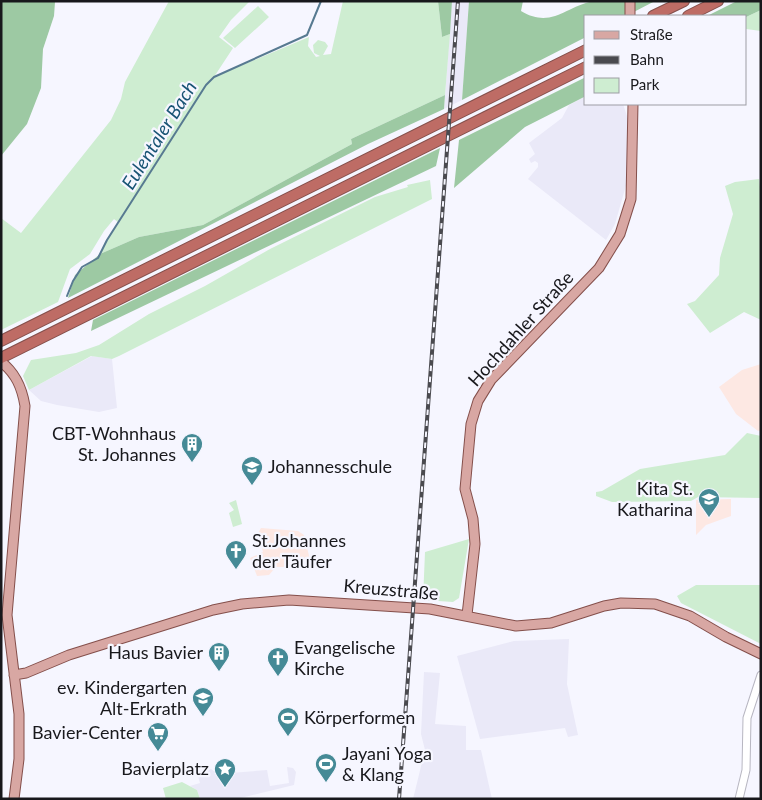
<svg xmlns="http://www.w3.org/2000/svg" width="762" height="800" viewBox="0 0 762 800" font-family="Lato,sans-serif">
	<rect width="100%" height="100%" fill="#f6f6ff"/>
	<path fill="#eae9f8" d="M452,1H469L462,100L444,109Z
		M586,96V104H623L628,119L627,182L615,224L606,240L528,179L538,167V163L535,161L531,163L529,159L535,154L529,143L562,118L569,105Z
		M92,356L112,359L117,408L99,412L57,405L41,401L29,390Z
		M569,639L567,684L578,735L568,737L565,728L480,739L457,656L514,641Z
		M424,672L440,673L435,724L466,726V750H481L492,799H413L425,750L421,734Z
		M287,767L293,768L296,772L294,785L236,799H200L197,790L190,786L200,783L197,773L211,769L218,774L267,770L270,786L289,783Z"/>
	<path fill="#fde8e3" d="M761,364V430L758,431L736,414L719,387L742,370Z
		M731,499V516L706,525L696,535V500Z
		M261,528L298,531L304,535L311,564L306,567H276L269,575L257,576L250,558L263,552L258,533Z"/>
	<path fill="#ceedd1" d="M169,1H250L231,20L219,37L233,48L214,77L309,37L308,46L316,57L320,56L314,53L313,45L318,40L325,42L328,46L323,55L331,54L343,1H438L442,37L450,34L445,95L351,139L352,144L203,225L139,237L100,254L105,242L119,223L114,219L104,231L90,254L70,269L58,302L1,330V218L21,233L111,120L121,99L125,82Z
		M258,6L269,17L235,48L223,38Z
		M761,10V31L746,29V17Z
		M759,179L761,195V320L744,312L710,333L687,304L695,301L719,275L720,258L733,214L725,186L735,182Z
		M430,180L432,199L119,356L112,359L91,356L29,390L23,376L31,360L76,353L99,345L149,314L205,286L270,249L375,197L408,187L407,185Z
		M747,433L761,436V498L698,497L691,501L612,502L596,496V492L602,491L640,469L725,455Z
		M236,500L242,524L233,527L229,513L234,510L229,503Z
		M469,539L459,598L453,602L423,600L425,552Z
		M696,585H761V644L681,603L677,596Z
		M182,782L197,790L200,799H166L163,788Z"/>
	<path fill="#9dc9a3" d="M1,1L55,2L54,16L43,49L41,88L27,124L1,156Z
		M438,1H452L450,34L442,37Z
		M469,1H523L521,11C551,29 565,7 593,1C611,0 637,1 655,1L626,16H586V37L462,100Z
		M737,1H761V10L746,17L707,16Z
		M586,77V96L525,127L454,188L459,140Z
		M445,95L444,109L368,144L68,298L75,275L100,254L139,237L203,225L352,144L351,139Z
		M440,148L436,166L91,331L93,320Z"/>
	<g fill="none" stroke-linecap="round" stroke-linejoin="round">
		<path stroke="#577a91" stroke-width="2" d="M67,296L73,281L82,267L98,258L107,240L206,85L214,77L307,35L321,1"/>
		<g stroke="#b7b6c1" stroke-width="9">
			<path id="minor" d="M739,799L746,770L747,718L761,675"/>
		</g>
		<g stroke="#844f4b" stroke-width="11">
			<path id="major" d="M630,1V16
				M1,362C16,373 22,388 25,406L7,615L19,714V759L14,799
				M467,615L475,544L473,519L465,489L471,424L478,401L491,380L599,268L620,234L631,199L633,104
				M14,675L26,673L69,655L213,610L242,604L289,600L430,609L516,626L551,623L604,606L621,603L655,604L690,616L726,637L761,654"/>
		</g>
		<g stroke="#844f4b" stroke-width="12">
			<path id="highway" d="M653,16L684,1
				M688,16L718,1
				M1,341L586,50
				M1,358L586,67"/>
		</g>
		<use href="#minor" stroke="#fff" stroke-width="7"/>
		<use href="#major" stroke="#d8a7a3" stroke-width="9"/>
		<use href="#highway" stroke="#be6c65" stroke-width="10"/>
		<g stroke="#4a4a4f" stroke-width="4">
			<path id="rail" d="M399,799L458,1"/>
		</g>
		<use href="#rail" stroke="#f6f6ff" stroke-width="2" stroke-dasharray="5.5" stroke-linecap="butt"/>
	</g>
	<defs>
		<g id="building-pin" transform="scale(1.125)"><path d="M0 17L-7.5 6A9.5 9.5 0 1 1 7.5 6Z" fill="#458a96" stroke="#f6f6ff"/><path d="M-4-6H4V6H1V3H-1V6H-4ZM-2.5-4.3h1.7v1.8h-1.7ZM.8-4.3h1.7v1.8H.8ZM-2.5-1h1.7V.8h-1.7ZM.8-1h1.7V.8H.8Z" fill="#fff"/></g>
		<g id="school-pin" transform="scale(1.125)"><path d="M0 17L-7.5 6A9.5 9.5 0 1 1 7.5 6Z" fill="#458a96" stroke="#f6f6ff"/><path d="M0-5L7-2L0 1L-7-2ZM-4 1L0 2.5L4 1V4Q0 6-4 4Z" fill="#fff"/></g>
		<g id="church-pin" transform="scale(1.125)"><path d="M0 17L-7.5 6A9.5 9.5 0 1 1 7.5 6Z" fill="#458a96" stroke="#f6f6ff"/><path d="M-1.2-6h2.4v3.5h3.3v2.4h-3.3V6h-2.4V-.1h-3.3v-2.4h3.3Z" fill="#fff"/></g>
		<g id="stadium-pin" transform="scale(1.125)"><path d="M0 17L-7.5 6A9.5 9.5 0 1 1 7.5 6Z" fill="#458a96" stroke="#f6f6ff"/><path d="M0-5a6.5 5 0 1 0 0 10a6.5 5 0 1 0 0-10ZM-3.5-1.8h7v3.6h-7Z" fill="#fff"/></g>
		<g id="supermarket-pin" transform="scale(1.125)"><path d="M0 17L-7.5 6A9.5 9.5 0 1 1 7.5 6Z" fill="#458a96" stroke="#f6f6ff"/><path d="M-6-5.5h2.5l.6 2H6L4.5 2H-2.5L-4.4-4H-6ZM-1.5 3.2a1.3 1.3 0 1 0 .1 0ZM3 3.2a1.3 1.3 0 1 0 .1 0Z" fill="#fff"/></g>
		<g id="sight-pin" transform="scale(1.125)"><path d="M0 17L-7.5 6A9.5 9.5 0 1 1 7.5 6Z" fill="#458a96" stroke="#f6f6ff"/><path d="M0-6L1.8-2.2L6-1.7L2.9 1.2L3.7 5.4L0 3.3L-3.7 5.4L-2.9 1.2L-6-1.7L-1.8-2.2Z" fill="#fff"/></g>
	</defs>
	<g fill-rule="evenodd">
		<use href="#building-pin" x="192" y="444"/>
		<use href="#school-pin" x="252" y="467"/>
		<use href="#school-pin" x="709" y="499"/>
		<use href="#church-pin" x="236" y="551"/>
		<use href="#building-pin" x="219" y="653"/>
		<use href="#church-pin" x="278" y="658"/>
		<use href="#school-pin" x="203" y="698"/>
		<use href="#stadium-pin" x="288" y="718"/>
		<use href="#supermarket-pin" x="158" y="733"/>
		<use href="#stadium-pin" x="326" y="764"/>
		<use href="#sight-pin" x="225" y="769"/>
	</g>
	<g text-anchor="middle" stroke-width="4.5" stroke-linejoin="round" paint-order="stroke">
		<g font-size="18" fill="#18181c" stroke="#f6f6ff">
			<text transform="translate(521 329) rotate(-48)" y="6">Hochdahler Straße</text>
			<text transform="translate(391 590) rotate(5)" y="6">Kreuzstraße</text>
		</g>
		<g font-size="18" fill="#18181c" stroke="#f6f6ff" text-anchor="end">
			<text x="176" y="440">CBT-Wohnhaus<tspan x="176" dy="21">St. Johannes</tspan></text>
			<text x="268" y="473" text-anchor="start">Johannesschule</text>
			<text x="693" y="495">Kita St.<tspan x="693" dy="21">Katharina</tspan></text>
			<text x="252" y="547" text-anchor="start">St.Johannes<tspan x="252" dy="21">der Täufer</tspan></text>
			<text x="294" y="654" text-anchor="start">Evangelische<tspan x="294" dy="21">Kirche</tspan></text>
			<text x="203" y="659">Haus Bavier</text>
			<text x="187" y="694">ev. Kindergarten<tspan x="187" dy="21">Alt-Erkrath</tspan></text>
			<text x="304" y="724" text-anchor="start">Körperformen</text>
			<text x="142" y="739">Bavier-Center</text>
			<text x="342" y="760" text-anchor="start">Jayani Yoga<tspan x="342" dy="21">&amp; Klang</tspan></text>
			<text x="209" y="775">Bavierplatz</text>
		</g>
		<g font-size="19" font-style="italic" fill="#185474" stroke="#f6f6ff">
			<text transform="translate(159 135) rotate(-58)" y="7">Eulentaler Bach</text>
		</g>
	</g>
	<rect width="762" height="800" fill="none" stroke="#18181c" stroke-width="5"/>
	<rect x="584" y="15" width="162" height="90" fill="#f6f6ff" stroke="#9d9da4"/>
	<rect x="594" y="31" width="25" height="8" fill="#d8a7a3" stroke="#9d9da4"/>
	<text x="630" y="40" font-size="15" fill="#18181c">Straße</text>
	<rect x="594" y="56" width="25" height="8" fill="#4a4a4f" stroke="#9d9da4"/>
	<text x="630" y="65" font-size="15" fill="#18181c">Bahn</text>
	<rect x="594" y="78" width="25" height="15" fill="#ceedd1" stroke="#9d9da4"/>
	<text x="630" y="90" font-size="15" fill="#18181c">Park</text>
</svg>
